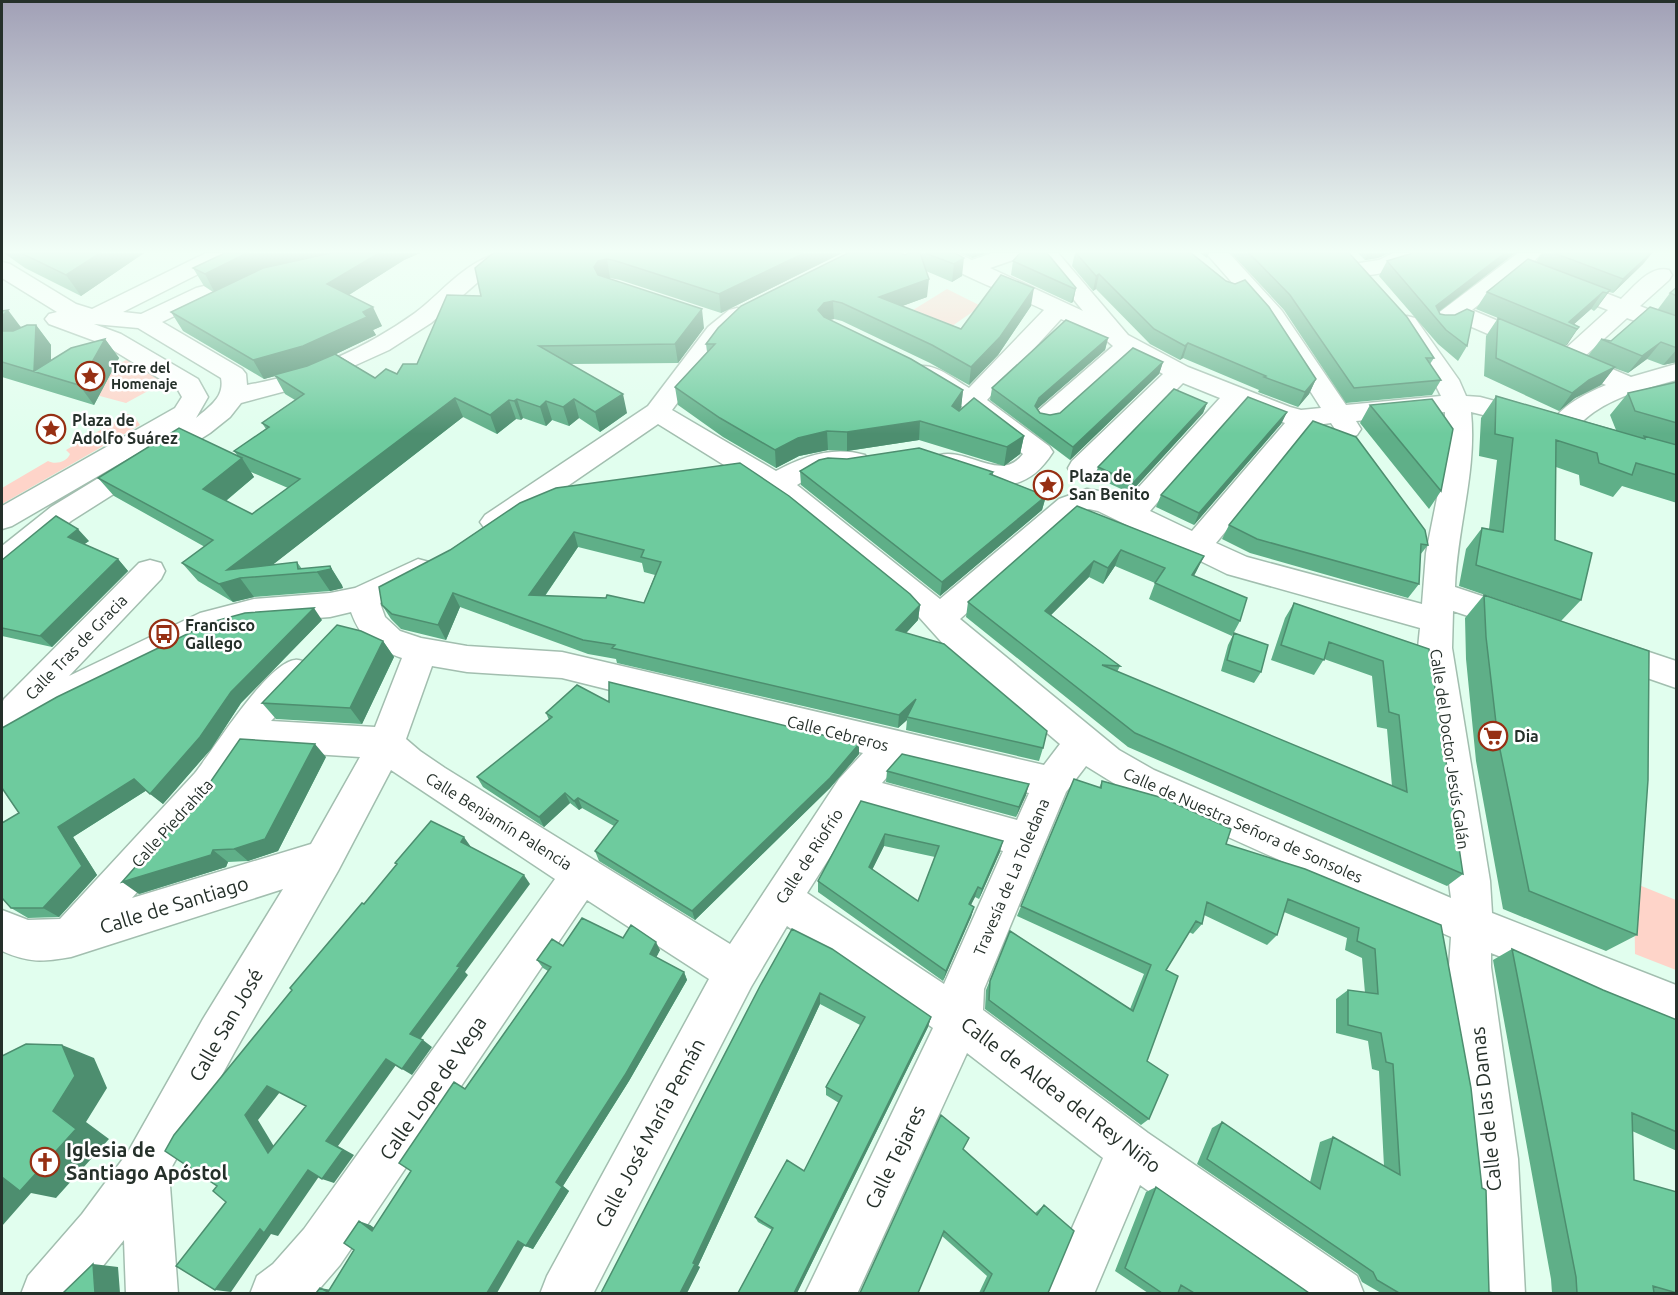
<svg xmlns="http://www.w3.org/2000/svg" width="1678" height="1295" viewBox="0 0 1678 1295" font-family="Ubuntu,sans-serif">
	<rect width="100%" height="100%" fill="#e1feee"/>
	<path fill="#fed4c9" d="M947,289L981,306L942,333L905,315Z
		M128,359L168,384L157,386L126,403L85,392L112,372L113,367Z
		M128,414L134,416L140,425L2,504V488L48,461C55,465 67,462 70,454L66,450Z
		M1634,883L1676,900V970L1635,954Z"/>
	<g fill="none" stroke-linecap="round" stroke-linejoin="round">
		<g stroke="#a2beaf" stroke-width="3">
			<path id="minor" d="M206,253H233L230,258L123,312L141,314L196,288L204,286L212,288L215,293L212,298L162,322L242,369L246,374L247,385C307,375 366,348 415,313C439,295 459,269 488,257C509,249 551,250 574,253L571,258L563,260L514,264L495,271L478,282L431,323L389,350L316,383L241,403L230,417L210,433L71,521L13,570L2,573V546L51,507L169,435L12,526L2,529V506L175,408L182,397L178,390L103,344L49,324L45,319L49,314L57,312L2,278V262L10,264L76,304L92,309ZM94,324L138,328L221,378C225,397 209,407 196,418L208,397L198,379L121,334Z
				M930,253H957L972,260L992,253H1022L1019,258L990,268L1083,311L1036,253H1058L1128,335L1188,367L1290,407L1301,410L1321,408L1265,320L1206,253H1229L1282,311L1346,405L1441,396L1433,380L1395,323L1399,318L1407,316L1415,318L1459,380L1466,396L1480,397L1540,413L1544,419L1540,425L1531,427L1471,412C1477,471 1457,528 1455,587L1527,611L1532,620L1527,629L1516,632L1453,611L1452,648L1490,881L1492,913L1676,985V1027L1491,953V967L1518,1159L1525,1294H1473L1470,1159L1449,967L1451,937L1128,792L1086,766L1066,792L984,989L983,1010L1148,1133L1357,1276L1364,1294H1294L1140,1185L1094,1294H1043L1103,1158L967,1053L857,1294H805L933,1028L787,926L751,987L593,1294H540L547,1276L709,979L587,900L340,1265L315,1294H250L257,1276L273,1264L304,1229L555,879L391,770L338,871L235,1051L169,1172L178,1294H126L124,1240L80,1294H21L28,1276L82,1214L128,1152L203,1019L283,889L71,957C42,962 29,963 2,951V910L28,920L60,919L195,773C214,749 267,663 295,660C299,659 304,662 308,663L313,673L308,683L271,721L375,727L402,658C374,648 362,641 351,612L330,617L254,623L220,632L14,735L2,740V703L4,699L139,563L150,560L161,563L165,571L161,579L69,676L200,613L254,599L330,593L355,588L418,559L429,562L433,570L429,578L380,603L385,617L400,631L421,638L467,646L562,652L1044,765L1060,744L946,647L910,607L791,509L766,491L658,424L505,529L495,532L485,529L480,522L485,515L648,406L708,327L729,310L737,308L745,310L749,315L726,337L672,410L776,471C804,456 833,446 865,455L869,461L865,467L818,472L797,485L940,599L1059,499L1087,489L1105,492L1127,500L1220,398L1183,383L1092,475L1082,477L1072,475L1068,468L1072,461L1163,374L1131,356L1056,423L1047,425L1038,423L1034,417L1038,411L1113,346L1106,340L1061,319L987,400L1049,446L1053,452C1022,501 987,485 940,469L936,462L940,455C968,448 1001,483 1023,454L963,407L915,377L911,372L915,367C935,362 953,379 969,388L1044,310C1021,298 941,269 930,253ZM1241,406L1285,423L1192,531L1150,511ZM1445,412V458L1426,553L1422,604L1247,557L1216,543L1298,444L1309,426L1331,423L1339,435L1348,438L1357,435L1361,429L1356,421ZM1089,509L1098,511L1227,574L1420,628L1418,648L1451,898L1154,770L1119,750L960,619L1079,513ZM432,666L467,672L562,678L863,753L839,779L730,944L445,768L420,751L406,739ZM252,750L360,757L311,844L132,898L221,795ZM900,762L1029,793L1017,820L882,783ZM860,810L1003,851L944,984L807,893Z
				M1393,253H1420L1417,258C1397,268 1376,279 1353,274L1350,269L1353,264L1379,260Z
				M1518,253H1542L1531,264L1621,299C1634,287 1650,265 1669,270L1672,275L1669,280L1640,306L1676,321V336L1627,318L1584,357L1631,377L1676,364V380C1648,388 1619,395 1594,412C1579,422 1572,438 1552,433L1548,427C1561,406 1584,394 1606,385L1458,321C1449,327 1444,330 1433,327L1429,322L1433,317ZM1517,274L1608,310L1565,349L1472,310Z
				M1607,638L1676,661V688L1595,660L1590,651L1595,642Z"/>
		</g>
		<use href="#minor" fill="#fff" fill-rule="evenodd"/>
	</g>
	<path fill="#5faf88" fill-rule="evenodd" d="M4,253H144L81,296L25,268Z
		M225,253H420L404,260L349,295L382,326L373,330L376,335L336,354L375,378L397,374L417,364L481,296L492,254L842,253L721,313L620,280L610,278L608,279L704,328L678,363L571,364L627,413L600,432L579,418L569,426L552,420L546,426L523,418L521,420L516,419L497,434L463,417L272,565L297,562L302,569L330,566L343,588L330,591L254,597L233,602L198,581L182,563L205,547L114,496L98,478L237,455L234,451L266,429L262,423L295,400L285,394L275,376L264,379L183,331L171,312L213,292L204,286L193,268ZM251,472L288,488L252,514L226,501L254,477Z
		M909,253H955L962,276L952,282L926,271L927,297L902,306L961,329L1031,306L998,355L969,385L930,363L842,321L834,319L830,320L963,390L961,408L959,411L1024,436L1020,454L1004,466L919,440L847,451L828,450L799,456L776,468L723,437L678,405L675,387L707,352L706,344Z
		M961,253H987L972,258Z
		M1075,253L1316,379L1309,394L1298,407L1258,392L1259,390L1183,358L1180,360L1150,344L1096,289L1093,291L1072,266Z
		M1200,253H1209L1207,258Z
		M1231,253H1349L1434,358L1430,364L1441,380L1432,395L1346,403L1284,310Z
		M1358,253H1389L1378,258L1365,260Z
		M1413,253H1515L1439,312L1467,346L1458,361L1438,344L1379,276L1387,261Z
		M1542,253H1652L1643,264L1613,293L1609,292L1594,311L1591,309L1574,324L1579,327L1565,346L1588,356L1601,339L1611,341L1658,309L1670,293L1677,287V362L1663,365L1647,359L1628,373L1614,368L1601,385L1575,398L1559,411L1484,376L1486,336L1498,318L1476,309L1487,292L1536,262Z
		M1013,261L1076,288L1073,302L1071,303L1011,275Z
		M2,311L21,327L36,325L51,345V361L105,339L119,358L94,405L2,377Z
		M1108,338L1105,350L1037,409L1040,413L1050,415L1060,413L1163,362L1159,374L1070,460L990,400L992,388Z
		M1677,382V503L1622,486L1613,497L1580,485L1579,475L1556,467L1555,540L1581,600L1561,621L1459,586L1466,549L1482,528L1489,529L1497,460L1479,456L1481,418L1496,396L1616,430L1610,415L1628,393Z
		M1207,403L1203,413L1130,493L1095,477L1098,467Z
		M1370,405L1441,491L1429,509L1360,423Z
		M1287,412L1281,424L1194,525L1156,507L1161,495Z
		M800,471L993,472V475L1046,496L1042,510L940,596L801,485Z
		M520,503L920,605L918,620L906,633L1043,748L1039,761L906,730L907,720L898,728L617,663L616,659L588,654L460,607L446,640L401,629L391,619L382,605L450,550ZM578,547L642,563L644,572L655,575L644,603L545,596Z
		M1077,506L1204,556L1194,576L1240,621L1232,636L1149,599L1155,583L1115,566L1103,584L1089,577L1051,615L1120,666L1117,672L1392,786L1387,729L1377,727L1372,676L1324,659L1314,675L1271,660L1285,618L1294,603L1429,649L1463,874L1447,886L1128,747L966,617L968,602Z
		M1229,525L1428,545L1420,555L1419,584L1408,598L1250,553L1222,539Z
		M89,541L84,544L118,559L128,571L52,647L2,636V560Z
		M1484,595L1637,935L1606,951L1503,909L1476,761L1466,659L1465,618Z
		M322,620L241,703L211,749L163,804L147,790L73,837L97,875L59,917L28,918L11,908L19,813L3,790L2,791V728Z
		M1234,633L1261,672L1254,683L1221,671L1228,645Z
		M383,641L394,657L362,724L276,719L262,703Z
		M609,702L859,754L830,788L695,920L599,861L595,851L614,826L582,808L579,810L570,803L544,827L483,787L477,777L549,720L546,713Z
		M326,757L278,851L248,861L228,862L226,867L139,894Z
		M887,771L1026,795L1016,817L886,782Z
		M1074,779L1099,788L1102,781L1226,844L1441,925L1489,1292L1493,1293H1381L1362,1282L1358,1274L1197,1164L1212,1128L1222,1122L1310,1182L1320,1142L1333,1137L1384,1166L1379,1071L1372,1069L1368,1041L1336,1033V999L1348,990L1365,993L1362,958L1345,950L1347,938L1284,912L1277,935L1267,945L1204,915L1202,924L1193,934L1189,932L1166,970L1147,1061L1149,1119L1141,1125L985,1009L986,990L1010,931L1130,1009L1144,974L1017,916Z
		M861,801L1000,852L979,899L975,897L971,905L974,907L971,917L943,981L818,892V881ZM884,846L935,857L918,901L872,870Z
		M792,929L931,1017L928,1027L797,1293H738L772,1230L758,1222L755,1217L804,1171L839,1103L826,1095V1087L860,1025L820,1004L698,1266L700,1267L687,1293Z
		M623,938L660,950L656,957L684,972L687,980L629,1081L563,1186L569,1191L533,1249L525,1246L330,1289L370,1225L374,1228L465,1089L548,971L543,968L537,960L563,946Z
		M1512,949L1603,990L1677,1020V1151L1632,1131L1634,1180L1677,1293H1552L1551,1279L1493,960Z
		M963,1149L1035,1213L1044,1205L1048,1293H979L987,1276L942,1236L860,1293Z
		M1156,1187L1309,1293H1148L1115,1271L1146,1192Z"/>
	<path fill="#4d8e6f" d="M100,253H144L81,296L66,275Z
		M247,253H344L215,293L205,274Z
		M379,253H420L404,260L336,303L327,284Z
		M804,253H842L721,313L719,294Z
		M973,253H987L972,258Z
		M1368,253H1389L1378,258L1365,260Z
		M1505,253H1515L1434,315L1436,306Z
		M1651,253H1652L1643,264L1613,293L1623,279Z
		M964,258L962,276L952,282L954,264Z
		M607,259L610,278L602,280L598,286L594,267L598,261Z
		M1099,274L1096,289L1093,291L1096,276Z
		M929,279L927,297L878,315L879,297Z
		M1034,288L1031,306L998,355L969,385L971,367Z
		M1076,288L1073,302L1071,303L1075,289Z
		M1610,290L1597,308L1594,311L1607,293Z
		M1603,292L1591,309L1572,326L1569,322Z
		M833,301L834,319L824,321L818,310L824,303Z
		M373,307L382,326L373,330L376,335L313,365L274,375L275,376L264,379L253,360Z
		M702,309L704,328L678,363L675,344Z
		M8,310L23,330L2,333V316Z
		M36,325L51,345V377L34,371Z
		M1579,327L1567,345L1565,346L1577,329Z
		M1108,338L1105,350L1036,410L1032,418L1035,406L1039,398Z
		M105,339L119,358L94,405L79,385Z
		M1661,342L1647,359L1628,373L1642,356Z
		M1188,343L1183,358L1180,360L1185,346Z
		M1677,349V362L1663,365Z
		M1163,362L1159,374L1070,460L1073,447Z
		M1615,367L1601,385L1575,398L1559,411L1572,393L1589,380Z
		M1316,379L1309,394L1298,407L1305,392Z
		M963,390L961,408L950,424L952,406Z
		M623,394L627,413L600,432L595,412Z
		M455,398L463,417L257,577L240,578L254,597L233,602L219,584L227,570Z
		M517,399L523,418L521,420L514,401Z
		M574,399L579,418L569,426L563,407Z
		M509,400L516,419L497,434L490,415Z
		M546,401L552,420L546,426L540,407Z
		M1207,403L1203,413L1130,493L1133,483Z
		M1287,412L1281,424L1194,525L1199,513Z
		M920,421L919,440L847,451V432Z
		M827,431L828,450L799,456L776,468L775,450L798,438Z
		M1024,436L1020,454L1004,466L1007,447Z
		M242,458L254,477L217,508L203,489Z
		M1046,496L1042,510L940,596L942,582Z
		M78,529L89,541L79,548L68,537Z
		M574,532L578,547L535,610L529,595Z
		M1121,550L1115,566L1103,584L1108,568Z
		M1204,556L1196,572L1185,590L1192,575Z
		M118,559L128,571L52,647L40,636Z
		M1094,561L1089,577L1040,626L1045,611Z
		M330,566L342,585L343,588L330,591L317,572Z
		M453,593L460,607L446,640L438,625Z
		M920,605L918,620L895,645L896,630Z
		M314,608L322,620L241,703L211,749L163,804L150,794L231,692Z
		M383,641L394,657L362,724L350,708Z
		M916,699L907,717V720L898,728L899,715Z
		M315,744L326,757L278,851L248,861L234,849Z
		M859,744V754L830,788L695,920L692,911Z
		M134,779L147,790L73,837L97,875L59,917L43,908L58,827Z
		M1029,784L1026,795L1016,817L1019,807Z
		M565,793L570,803L544,827L539,817Z
		M578,798L582,808L579,810L574,801Z
		M885,834L884,846L868,878L869,867Z
		M464,837L471,847L468,852L461,842Z
		M1003,841L1000,852L979,899L982,889Z
		M213,850L228,862L226,867L139,894L122,882Z
		M524,875L530,884L465,972L468,975L419,1041L410,1034L457,966Z
		M978,887L975,897L966,914L969,904Z
		M974,907L971,917L943,981L946,971Z
		M656,942L660,950L654,962L650,954Z
		M684,972L687,980L629,1081L563,1186L569,1191L533,1249L526,1246L556,1182Z
		M820,993V1004L698,1266L700,1267L687,1293H680L693,1263Z
		M931,1017L928,1027L797,1293H794Z
		M423,1040L432,1047L412,1075L402,1069Z
		M62,1045L94,1058L107,1088L86,1122L109,1139L56,1198L31,1193L2,1226V1176L53,1111Z
		M386,1059L396,1065L338,1146L354,1155L334,1183L322,1179L326,1141Z
		M267,1086L280,1092L258,1120L281,1158L268,1153L245,1115Z
		M308,1170L320,1175L278,1236L271,1234L231,1292L215,1290L260,1229Z
		M359,1221L370,1225L383,1234L372,1231Z
		M518,1241L525,1244L497,1293H487Z
		M93,1264L118,1267L120,1293H95Z
		M320,1288L332,1290L328,1292Z"/>
	<path fill="#6ecb9e" stroke="#4d8e6f" stroke-width="1.5" fill-rule="evenodd" d="M21,253H100L66,275Z
		M225,253H250H247L205,274L193,268Z
		M331,253H379L327,284L373,307L363,312L367,317L303,346L253,360L171,312L263,268Z
		M496,253H804L719,294L616,261L607,259L598,261L594,267L598,275L702,309L675,344L539,346L623,394L595,412L574,399L563,407L546,401L540,407L517,399L514,401L509,400L490,415L455,398L227,570L297,562L298,569L330,566L331,569L317,572L240,578L219,584L182,563L213,540L98,478L179,428L242,458L203,489L252,514L300,479L234,451L269,427L262,423L304,394L274,375L307,366L335,354L375,378L386,369L397,374L403,364H417L447,295L481,296L475,268L492,254Z
		M848,253H900L905,255L909,253H920L929,279L879,297L961,329L1001,275L1034,288L1000,337L971,367L932,345L842,303L833,301L824,303L818,310L824,317L911,359L963,390L952,406L959,411L974,398L1024,436L1007,447L920,421L847,432L827,431L798,438L775,450L720,418L675,387L715,344H706L718,328L741,306Z
		M925,253H955L964,258L954,264Z
		M1020,253H1047L1076,288L1075,289L1013,261Z
		M1076,253H1191L1226,281L1235,284L1245,280L1269,307L1316,379L1305,392L1264,377L1266,376L1188,343L1185,346L1154,329L1099,274L1096,276Z
		M1249,253H1349L1407,317L1434,358H1426L1441,380L1354,388L1290,295Z
		M1413,253H1505L1436,306L1440,314L1445,315H1455L1467,309L1474,312L1467,346L1446,330L1387,261Z
		M1554,253H1651L1623,279Z
		M1528,259L1610,290L1607,293L1603,292L1569,322L1579,327L1577,329L1487,292Z
		M1677,287V296L1670,293Z
		M1650,307L1677,316V348L1661,342L1642,356L1601,339L1611,341Z
		M8,310L2,316V311Z
		M1498,318L1615,367L1589,380L1572,393L1496,358Z
		M1066,320L1108,338L1039,398L1035,406L1040,413L1050,415L1060,413L1133,348L1163,362L1073,447L992,388Z
		M27,325H36L34,371L71,348L105,339L79,385L2,362V331H13Z
		M1677,382V423L1635,411L1628,393Z
		M1174,389L1207,403L1133,483L1098,467Z
		M1496,396L1645,439L1644,436L1677,445V475L1636,463L1632,475L1599,463L1597,453L1556,440L1555,540L1592,553L1581,600L1476,565L1482,528L1503,532L1513,438L1495,434Z
		M1248,397L1287,412L1199,513L1161,495Z
		M1432,399L1453,429L1441,491L1370,405Z
		M1313,421L1356,437L1425,530L1428,545L1421,544L1419,584L1257,539L1229,525Z
		M919,448L993,472L990,474L1046,496L942,582L800,471L819,460L828,458L847,459Z
		M740,463L789,496L910,594L920,605L896,630L944,644L1047,731L1043,748L907,717L916,699L899,715L612,648L615,645L583,640L453,593L438,625L392,614L382,605L379,587L450,550L520,503L556,488ZM574,532L644,550L641,557L661,562L644,603L607,595L606,598L529,595Z
		M1077,506L1204,556L1192,575L1247,598L1240,621L1155,583L1165,568L1121,550L1108,568L1094,561L1045,611L1120,666L1102,665L1407,792L1399,715L1389,712L1383,661L1329,642L1324,660L1281,645L1294,603L1429,649L1463,874L1135,733L968,602Z
		M56,516L78,529L68,537L118,559L40,636L2,628V560Z
		M1484,595L1649,651L1648,780L1637,935L1529,891L1498,740L1486,637Z
		M314,608L231,692L200,737L150,794L134,779L58,827L82,866L43,908H11L2,898V823L19,813L2,788V728L57,697L212,622L245,613Z
		M337,625L361,631L383,641L350,708L262,703Z
		M1234,633L1268,645L1261,672L1227,660Z
		M609,682L859,744L830,778L692,911L595,851L618,821L578,798L574,801L565,793L539,817L477,777L552,717L546,713L577,685L609,702Z
		M240,739L315,744L265,839L234,849L213,850L211,855L122,882L209,784Z
		M902,754L1029,784L1019,807L887,771Z
		M1074,779L1101,788L1102,781L1163,798L1231,829L1226,844L1305,869L1441,925L1471,1088L1482,1188L1486,1190L1489,1292L1493,1293H1399L1377,1280L1373,1272L1207,1159L1222,1122L1320,1189L1333,1137L1400,1175L1393,1064L1386,1062L1381,1033L1348,1025V990L1378,994L1375,949L1357,941L1359,928L1288,899L1277,935L1207,902L1202,924L1196,921L1166,970L1178,976L1147,1061L1168,1075L1149,1119L989,1000L990,981L1010,931L1133,1011L1151,965L1021,906Z
		M861,801L1003,841L982,889L978,887L969,904L974,907L946,971L818,881ZM885,834L939,846L918,901L869,867Z
		M431,821L464,837L461,842L524,875L457,966L460,967L410,1034L423,1040L402,1069L386,1059L326,1141L343,1150L322,1179L308,1170L264,1233L260,1229L215,1290L176,1266L226,1202L213,1191L217,1186L165,1151L174,1135L292,990L290,988L362,903L364,904L397,864L395,863ZM267,1086L306,1106L268,1153L245,1115Z
		M582,918L623,938L631,925L656,942L650,954L684,972L625,1075L556,1182L562,1187L526,1246L518,1241L487,1293H316L320,1288L328,1292L354,1250L344,1243L359,1221L372,1231L411,1171L399,1163L454,1082L465,1089L551,967L537,960L552,939L563,946Z
		M792,929L832,949L931,1017L794,1293H738L773,1228L755,1217L787,1160L804,1171L842,1096L826,1087L865,1017L820,993L693,1263L695,1264L680,1293H601L760,986Z
		M1512,949L1603,990L1677,1020V1132L1632,1113L1634,1180L1677,1192V1293L1653,1286L1654,1293H1577L1576,1277Z
		M26,1044L62,1045L75,1076L53,1111L76,1129L20,1191L2,1177V1056Z
		M941,1115L969,1138L963,1149L1037,1215L1044,1205L1074,1231L1048,1293H983L992,1274L944,1231L918,1293H858H860Z
		M1156,1187L1309,1293H1194L1181,1285L1178,1293H1162L1125,1268Z
		M93,1264L95,1293H63Z"/>
	<linearGradient id="sky" x2="0" y2="1"><stop stop-color="#a1a0b6"/><stop offset="0.58" stop-color="#f2fff7"/><stop offset="1" stop-color="#f2fff7" stop-opacity="0"/></linearGradient>
	<rect width="1678" height="434" fill="url(#sky)"/>
	<defs>
		<g id="sight-ring" transform="scale(1.5)"><circle r="9.5" fill="#fff" stroke="#962f13" stroke-width="1.5"/><path d="M0-6L1.8-2.2L6-1.7L2.9 1.2L3.7 5.4L0 3.3L-3.7 5.4L-2.9 1.2L-6-1.7L-1.8-2.2Z" fill="#962f13"/></g>
		<g id="bus-ring" transform="scale(1.5)"><circle r="9.5" fill="#fff" stroke="#962f13" stroke-width="1.5"/><path d="M-5-6H5V4H4V6H2V4H-2V6H-4V4H-5ZM-3.5-4V0h7V-4ZM-3.5 1.2v1.5H-2V1.2ZM2 1.2v1.5H3.5V1.2Z" fill="#962f13"/></g>
		<g id="supermarket-ring" transform="scale(1.5)"><circle r="9.5" fill="#fff" stroke="#962f13" stroke-width="1.5"/><path d="M-6-5.5h2.5l.6 2H6L4.5 2H-2.5L-4.4-4H-6ZM-1.5 3.2a1.3 1.3 0 1 0 .1 0ZM3 3.2a1.3 1.3 0 1 0 .1 0Z" fill="#962f13"/></g>
		<g id="church-ring" transform="scale(1.5)"><circle r="9.5" fill="#fff" stroke="#962f13" stroke-width="1.5"/><path d="M-1.2-6h2.4v3.5h3.3v2.4h-3.3V6h-2.4V-.1h-3.3v-2.4h3.3Z" fill="#962f13"/></g>
	</defs>
	<g fill-rule="evenodd">
		<use href="#sight-ring" x="90" y="376"/>
		<use href="#sight-ring" x="51" y="429"/>
		<use href="#sight-ring" x="1048" y="485"/>
		<use href="#bus-ring" x="164" y="634"/>
		<use href="#supermarket-ring" x="1493" y="736"/>
		<use href="#church-ring" x="45" y="1162"/>
	</g>
	<g text-anchor="middle" stroke-width="5" stroke-linejoin="round" paint-order="stroke">
		<g font-size="14" font-weight="bold" fill="#25302a" stroke="#fff" text-anchor="start">
			<text x="111" y="373">Torre del<tspan x="111" dy="16">Homenaje</tspan></text>
		</g>
		<g font-size="16" font-weight="bold" fill="#25302a" stroke="#fff" text-anchor="start">
			<text x="72" y="426">Plaza de<tspan x="72" dy="18">Adolfo Suárez</tspan></text>
			<text x="1069" y="482">Plaza de<tspan x="1069" dy="18">San Benito</tspan></text>
			<text x="185" y="631">Francisco<tspan x="185" dy="18">Gallego</tspan></text>
			<text x="1514" y="742">Dia</text>
		</g>
		<g font-size="16" fill="#25302a" stroke="#fff">
			<text transform="translate(76 647) rotate(-46)" y="6">Calle Tras de Gracia</text>
			<text transform="translate(838 733) rotate(14)" y="6">Calle Cebreros</text>
			<text transform="translate(1450 749) rotate(82)" y="6">Calle del Doctor Jesús Galán</text>
			<text transform="translate(499 821) rotate(32)" y="6">Calle Benjamín Palencia</text>
			<text transform="translate(172 823) rotate(-48)" y="6">Calle Piedrahíta</text>
			<text transform="translate(1243 825) rotate(24)" y="6">Calle de Nuestra Señora de Sonsoles</text>
			<text transform="translate(809 856) rotate(-57)" y="6">Calle de Riofrío</text>
			<text transform="translate(1011 877) rotate(-67)" y="6">Travesía de La Toledana</text>
		</g>
		<g font-size="20" fill="#25302a" stroke="#fff">
			<text transform="translate(174 905) rotate(-17)" y="7">Calle de Santiago</text>
			<text transform="translate(226 1025) rotate(-60)" y="7">Calle San José</text>
			<text transform="translate(433 1088) rotate(-55)" y="7">Calle Lope de Vega</text>
			<text transform="translate(1061 1095) rotate(37)" y="7">Calle de Aldea del Rey Niño</text>
			<text transform="translate(1486 1109) rotate(-96)" y="7">Calle de las Damas</text>
			<text transform="translate(650 1133) rotate(-62)" y="7">Calle José María Pemán</text>
			<text transform="translate(895 1157) rotate(-64)" y="7">Calle Tejares</text>
		</g>
		<g font-size="20" font-weight="bold" fill="#25302a" stroke="#fff" text-anchor="start">
			<text x="66" y="1157">Iglesia de<tspan x="66" dy="23">Santiago Apóstol</tspan></text>
		</g>
	</g>
	<rect width="1678" height="1295" fill="none" stroke="#25302a" stroke-width="6"/>
</svg>
